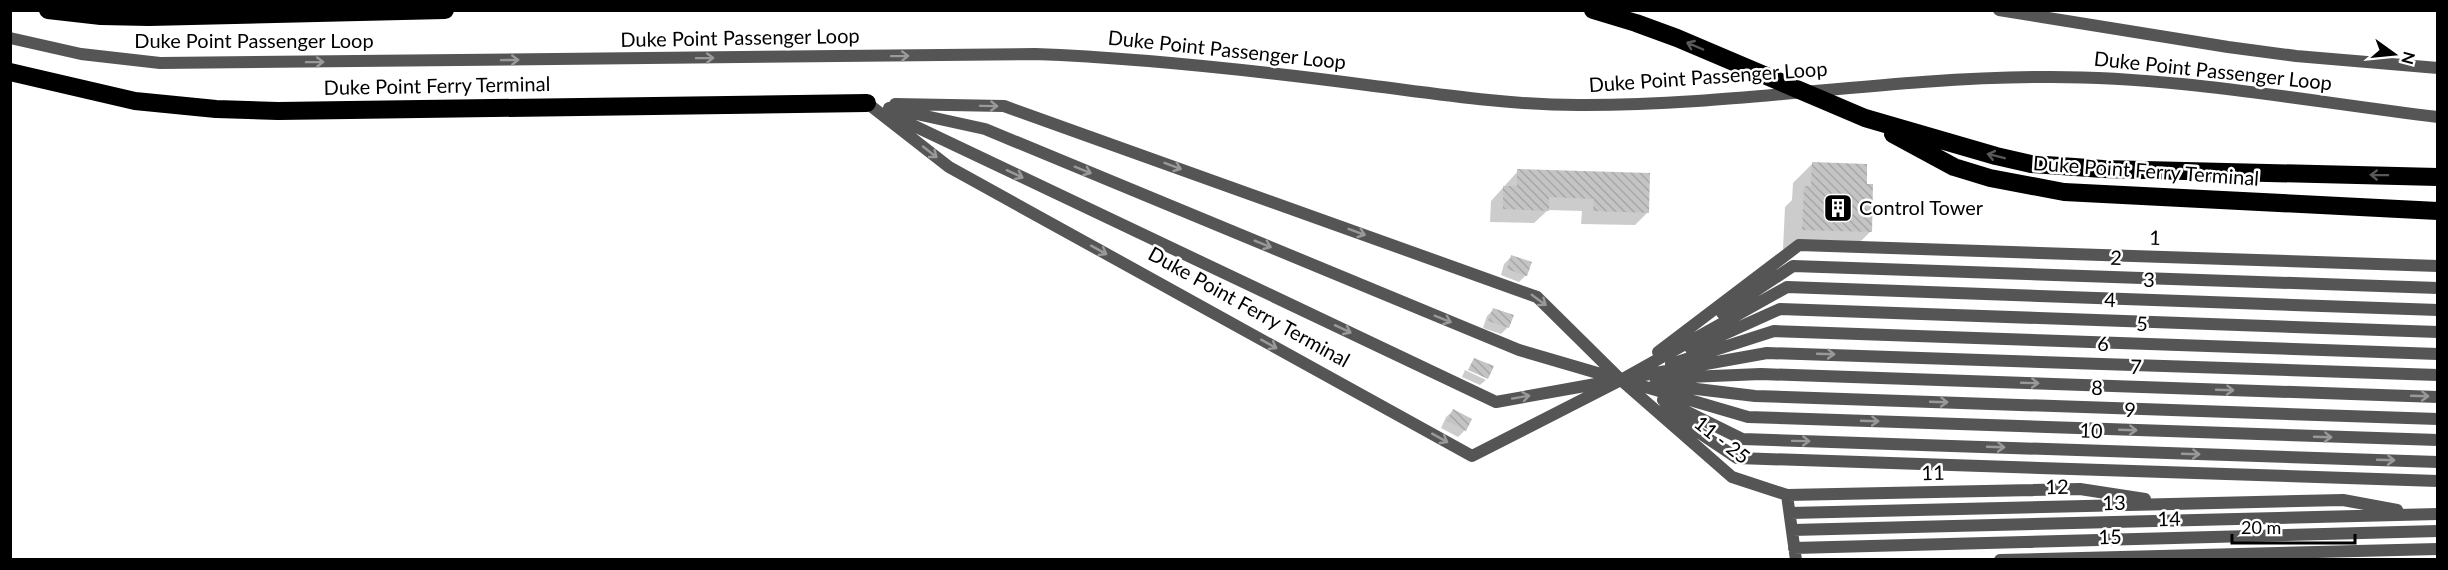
<svg xmlns="http://www.w3.org/2000/svg" width="2448" height="570" viewBox="0 0 2448 570" font-family="Lato,sans-serif">
	<defs>
		<pattern id="building-back-hatch" width="6" height="6" patternUnits="userSpaceOnUse" patternTransform="scale(1.5)"><rect width="6" height="6" fill="#c4c4c4"/><path d="M-1 5l2 2M0 0l6 6M5-1l2 2" fill="none" stroke="#a7a7a7"/></pattern>
	</defs>
	<rect width="100%" height="100%" fill="#fff"/>
	<path fill="#0003" d="M1812,164L1865,185L1870,232L1851,251L1783,249L1785,207L1792,200L1793,183Z
		M1518,171L1648,212L1635,225L1581,224L1582,211L1548,210L1534,223L1490,222L1491,201Z
		M1511,257L1526,275L1519,282L1501,275L1504,264Z
		M1494,309L1508,327L1501,334L1483,328L1487,316Z
		M1465,370L1486,380L1480,385L1462,377Z
		M1453,411L1465,430L1458,437L1441,428L1446,417Z"/>
	<path fill="url(#building-back-hatch)" d="M1812,162L1867,164V184H1873L1872,232L1802,230L1804,186H1811Z
		M1517,169L1650,173L1649,213L1593,211L1594,199L1549,197V211L1503,209V186H1517Z
		M1511,255L1532,262L1527,276L1507,269Z
		M1493,308L1514,315L1509,328L1488,321Z
		M1474,358L1494,366L1488,379L1468,370Z
		M1453,409L1472,419L1466,431L1447,421Z"/>
	<g fill="none" stroke-linecap="round" stroke-linejoin="round">
		<path stroke="#555" stroke-width="12" d="M1999,10L2228,47L2296,56L2438,68
			M10,38L81,54L160,63L1035,54C1144,58 1251,70 1359,84C1431,93 1505,105 1578,105C1731,106 1883,78 2037,77C2171,75 2304,101 2438,117
			M867,103L949,167L1472,456L1621,380L1787,287L2438,310
			M895,104L1004,106L1537,297L1621,380L1732,477L1787,495L1796,560
			M889,108L985,129L1519,350L1748,417L2438,440
			M887,113L1496,402L1607,382
			M1722,313L1793,266L2438,288
			M1691,349L1780,309L2438,332
			M1658,352L1799,245L2438,266
			M1671,364L1774,331L2438,354
			M1633,377L1767,353L2438,375
			M1664,378L1761,374L2438,397
			M1655,384L1755,396L2438,419
			M1663,400L1742,439L2438,462
			M1664,409L1737,458L2438,481
			M1787,495L2080,489L2145,499
			M1790,513L2343,500L2397,510
			M1792,530L2438,514
			M1794,548L2438,531
			M2000,560L2438,549"/>
		<path stroke="#000" stroke-width="18" d="M48,10L101,16L149,17L445,10
			M1593,10L1636,23L1677,38L1865,118L1996,156L2031,164L2103,169L2438,177
			M10,72L135,101L216,109L278,111L867,103
			M1893,134L1954,167L1990,178L2064,192L2438,211"/>
	</g>
	<defs><path id="oneway-shaft" d="M-6 0H5M1.5-3L5.5 0L1.5 3" fill="none" stroke-width="1.6" stroke-linecap="round" stroke-linejoin="round" transform="scale(1.5)"/></defs>
	<g stroke="#595959">
		<use href="#oneway-shaft" transform="translate(1695 46) rotate(-157)"/>
		<use href="#oneway-shaft" transform="translate(1996 156) rotate(-166)"/>
		<use href="#oneway-shaft" transform="translate(2379 175) rotate(-179)"/>
	</g>
	<g stroke="#999">
		<use href="#oneway-shaft" transform="translate(900 56) rotate(-1)"/>
		<use href="#oneway-shaft" transform="translate(705 58) rotate(-1)"/>
		<use href="#oneway-shaft" transform="translate(510 60) rotate(-1)"/>
		<use href="#oneway-shaft" transform="translate(315 62) rotate(-1)"/>
		<use href="#oneway-shaft" transform="translate(989 106) rotate(1)"/>
		<use href="#oneway-shaft" transform="translate(930 152) rotate(38)"/>
		<use href="#oneway-shaft" transform="translate(1173 166) rotate(20)"/>
		<use href="#oneway-shaft" transform="translate(1083 170) rotate(22)"/>
		<use href="#oneway-shaft" transform="translate(1015 174) rotate(25)"/>
		<use href="#oneway-shaft" transform="translate(1357 232) rotate(20)"/>
		<use href="#oneway-shaft" transform="translate(1263 244) rotate(22)"/>
		<use href="#oneway-shaft" transform="translate(1099 250) rotate(29)"/>
		<use href="#oneway-shaft" transform="translate(1539 300) rotate(36)"/>
		<use href="#oneway-shaft" transform="translate(1443 319) rotate(22)"/>
		<use href="#oneway-shaft" transform="translate(1343 329) rotate(25)"/>
		<use href="#oneway-shaft" transform="translate(1269 344) rotate(29)"/>
		<use href="#oneway-shaft" transform="translate(1826 354) rotate(2)"/>
		<use href="#oneway-shaft" transform="translate(2030 383) rotate(2)"/>
		<use href="#oneway-shaft" transform="translate(2225 390) rotate(2)"/>
		<use href="#oneway-shaft" transform="translate(2420 396) rotate(2)"/>
		<use href="#oneway-shaft" transform="translate(1521 397) rotate(-10)"/>
		<use href="#oneway-shaft" transform="translate(1939 402) rotate(2)"/>
		<use href="#oneway-shaft" transform="translate(1870 421) rotate(2)"/>
		<use href="#oneway-shaft" transform="translate(2128 430) rotate(2)"/>
		<use href="#oneway-shaft" transform="translate(2323 437) rotate(2)"/>
		<use href="#oneway-shaft" transform="translate(1440 438) rotate(29)"/>
		<use href="#oneway-shaft" transform="translate(1801 441) rotate(1)"/>
		<use href="#oneway-shaft" transform="translate(1996 447) rotate(2)"/>
		<use href="#oneway-shaft" transform="translate(2191 454) rotate(2)"/>
		<use href="#oneway-shaft" transform="translate(2386 460) rotate(2)"/>
	</g>
	<defs>
		<g id="building-square" transform="scale(1.5)"><rect x="-9" y="-9" width="18" height="18" rx="4" fill="#000" stroke="#fff"/><path d="M-4-6H4V6H1V3H-1V6H-4ZM-2.5-4.3h1.7v1.8h-1.7ZM.8-4.3h1.7v1.8H.8ZM-2.5-1h1.7V.8h-1.7ZM.8-1h1.7V.8H.8Z" fill="#fff"/></g>
	</defs>
	<g fill-rule="evenodd">
		<use href="#building-square" x="1838" y="208"/>
	</g>
	<g text-anchor="middle" stroke-width="5" stroke-linejoin="round" paint-order="stroke">
		<g font-size="20" fill="#000" stroke="#fff">
			<text transform="translate(740 38) rotate(-1)" y="7">Duke Point Passenger Loop</text>
			<text x="254" y="48">Duke Point Passenger Loop</text>
			<text transform="translate(1227 50) rotate(6)" y="7">Duke Point Passenger Loop</text>
			<text transform="translate(2213 71) rotate(6)" y="7">Duke Point Passenger Loop</text>
			<text transform="translate(1708 77) rotate(-4)" y="7">Duke Point Passenger Loop</text>
			<text transform="translate(437 86) rotate(-1)" y="7">Duke Point Ferry Terminal</text>
			<text transform="translate(2146 171) rotate(4)" y="7">Duke Point Ferry Terminal</text>
			<text transform="translate(2155 238) rotate(2)" y="7">1</text>
			<text transform="translate(2116 258) rotate(2)" y="7">2</text>
			<text transform="translate(2149 280) rotate(2)" y="7">3</text>
			<text transform="translate(2110 300) rotate(2)" y="7">4</text>
			<text transform="translate(1249 307) rotate(29)" y="7">Duke Point Ferry Terminal</text>
			<text transform="translate(2142 324) rotate(2)" y="7">5</text>
			<text transform="translate(2103 344) rotate(2)" y="7">6</text>
			<text transform="translate(2136 367) rotate(2)" y="7">7</text>
			<text transform="translate(2097 388) rotate(2)" y="7">8</text>
			<text transform="translate(2130 410) rotate(2)" y="7">9</text>
			<text transform="translate(2091 431) rotate(2)" y="7">10</text>
			<text transform="translate(1722 440) rotate(38)" y="7">11 - 25</text>
			<text transform="translate(1933 473) rotate(-1)" y="7">11</text>
			<text transform="translate(2057 487) rotate(-1)" y="7">12</text>
			<text transform="translate(2114 503) rotate(-1)" y="7">13</text>
			<text transform="translate(2169 519) rotate(-1)" y="7">14</text>
			<text transform="translate(2110 537) rotate(-1)" y="7">15</text>
		</g>
		<g font-size="20" fill="#000" stroke="#fff" text-anchor="start">
			<text x="1859" y="215">Control Tower</text>
		</g>
	</g>
	<rect width="2448" height="570" fill="none" stroke="#000000" stroke-width="24"/>
	<g transform="translate(2394 54) rotate(105)" stroke="#ffffff" stroke-width="4.5" paint-order="stroke">
	<path d="M0-4.5L10 22L0 15L-10 22Z" fill="#000000"/>
	<text y="-9" font-size="16" font-weight="bold" text-anchor="middle" fill="#000000">N</text>
	</g>
	<path d="M2232 534v9h123v-9" fill="none" stroke="#000000" stroke-width="3"/>
	<text x="2241" y="534" font-size="18" fill="#000000" stroke="#ffffff" stroke-width="4.5" paint-order="stroke">20 m</text>
</svg>
